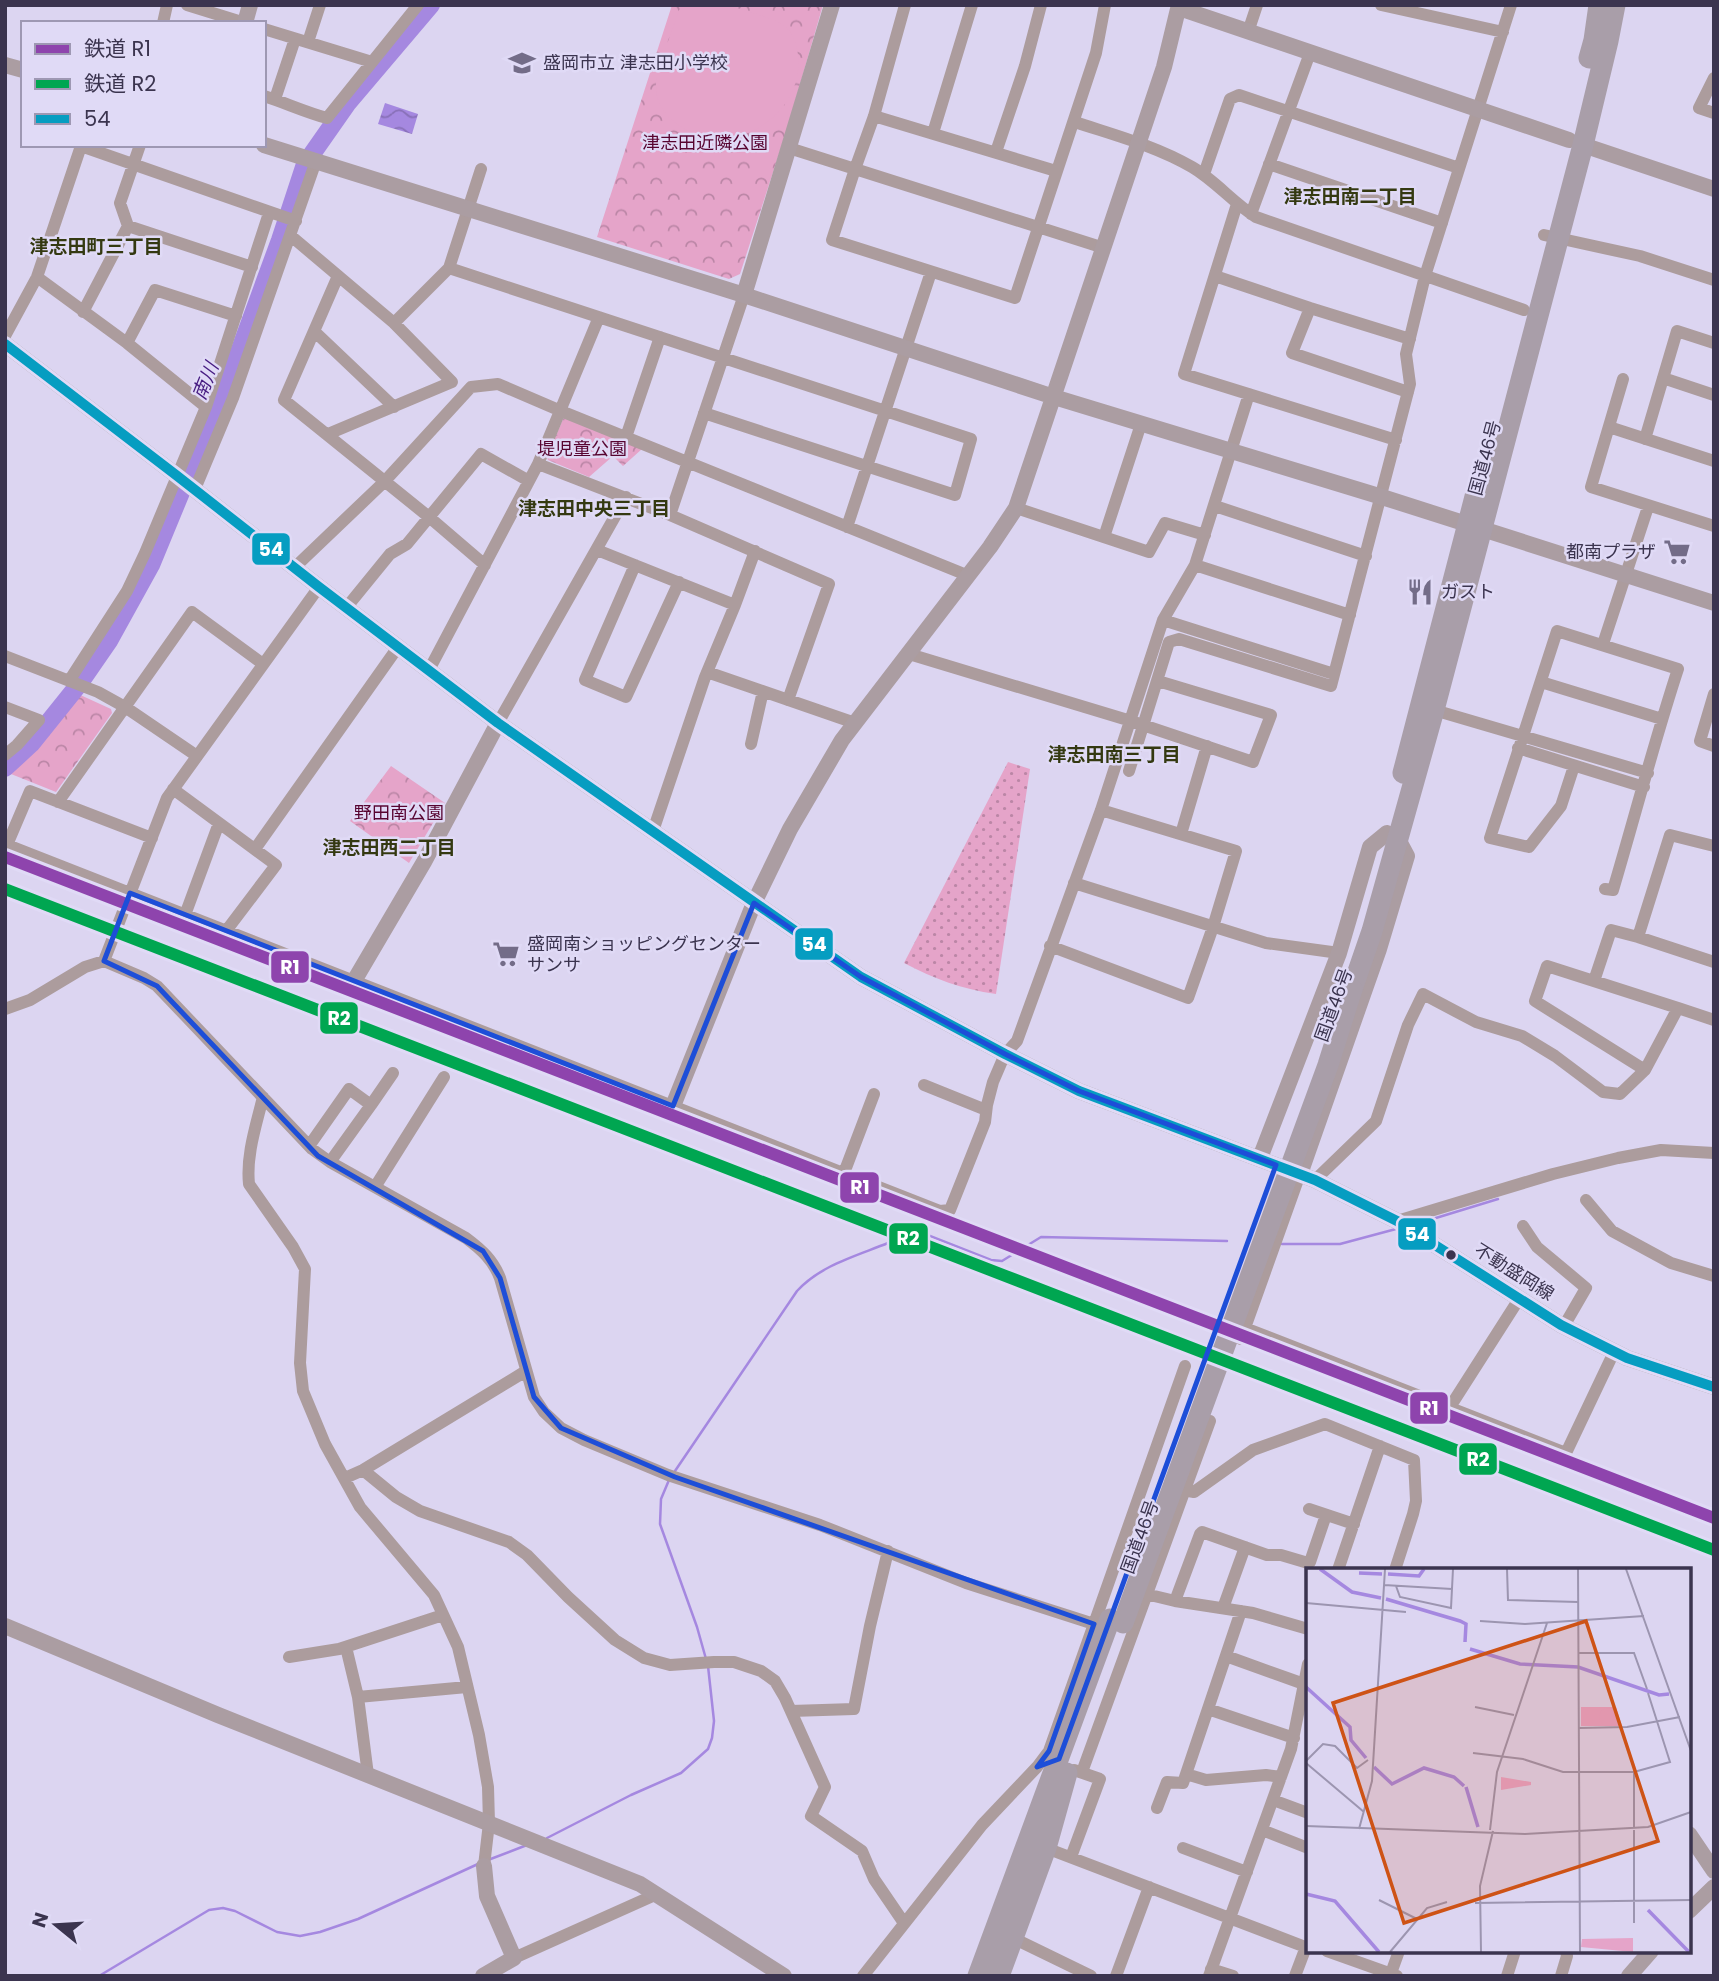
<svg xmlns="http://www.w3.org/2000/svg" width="1719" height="1981" viewBox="0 0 1719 1981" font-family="Poppins,'Noto Sans JP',sans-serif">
	<defs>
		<pattern id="grass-dots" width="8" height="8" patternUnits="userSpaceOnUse" patternTransform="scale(1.75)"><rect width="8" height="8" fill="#e5a4c9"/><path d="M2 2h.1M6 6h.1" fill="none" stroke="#bb86a6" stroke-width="1.8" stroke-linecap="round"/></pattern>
		<pattern id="park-crowns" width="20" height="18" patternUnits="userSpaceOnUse" patternTransform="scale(1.75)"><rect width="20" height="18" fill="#e5a4c9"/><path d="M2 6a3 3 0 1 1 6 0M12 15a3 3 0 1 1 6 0" fill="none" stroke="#bb86a6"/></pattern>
		<pattern id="water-waves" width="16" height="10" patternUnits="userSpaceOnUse" patternTransform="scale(1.75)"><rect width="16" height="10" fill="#a588e0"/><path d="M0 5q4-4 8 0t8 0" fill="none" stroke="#8870b8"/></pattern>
	</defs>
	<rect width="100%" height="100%" fill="#dcd5f1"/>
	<path fill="url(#grass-dots)" d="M1008,762L1030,769L996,994C961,989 935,979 904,963Z"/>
	<path fill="url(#park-crowns)" d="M672,5H823L787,129L740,274L729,279L597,237Z
		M566,417L642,449L623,466L613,456L589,477L548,460L547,457L563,419Z
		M76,693L111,709L112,713L56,792L6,772L27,755Z
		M391,766L445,803L409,863L350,821Z"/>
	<path fill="#e5a4c9" d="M686,5C699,5 712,4 724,5C737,7 775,19 785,26C792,32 795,41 797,49C810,112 733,163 680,126C666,117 656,104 656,87C655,72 674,27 679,10Z"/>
	<path fill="url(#water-waves)" d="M385,103L418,114L412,134L378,124Z"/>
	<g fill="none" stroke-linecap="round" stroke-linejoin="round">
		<path stroke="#a588e0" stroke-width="2.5" d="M1413,1225L1498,1199
			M896,1234L900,1228L907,1227L991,1260L1002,1261L1041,1237L1227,1241
			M1282,1244H1340L1396,1229
			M675,1471L797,1291C821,1265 856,1256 888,1243
			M669,1480L661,1499L660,1524L697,1627L706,1659
			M547,1838L631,1795L681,1773L708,1749L712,1738L714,1721L708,1666
			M488,1860L527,1845
			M99,1976L209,1910L223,1908L235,1911L277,1932L300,1936L320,1932L358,1919L478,1864"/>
		<path stroke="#a588e0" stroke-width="18" d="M5,768L31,744L80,683L109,641L151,565L239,352L280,240L305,164L347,104L431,5"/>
		<path stroke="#ac9c9d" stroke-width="12" d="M187,5L245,23
			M905,5L874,116L855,169L832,240L1015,298L1096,53L1105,5
			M1381,5L1503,32
			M163,23L167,5
			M264,29L372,62
			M1248,32L1257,5
			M308,42L320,5
			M1714,78L1699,108L1714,113
			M264,96C286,103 305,112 327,118L418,5
			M275,99L295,39
			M874,116L1056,171
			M1075,122C1114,135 1156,146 1192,167C1216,181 1233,203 1256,217L1524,310
			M933,133L972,5
			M789,148L1104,248
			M996,152L1025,66L1041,5
			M1269,164L1442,223
			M1204,174L1230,99L1239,95L1459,168
			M1237,204L1184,374L1396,440
			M1251,214L1310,53
			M128,226L252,267
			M1544,235L1640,256L1714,280
			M291,236L394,323L452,382L328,434
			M449,268L971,439L955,495L704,413
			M338,276L284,400L429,517L485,565
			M1215,276L1310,308L1410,339
			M37,277L127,343L206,407L145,553L127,591L69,681
			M1310,308L1292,353L1408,392
			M83,312L128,226L120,203L140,145
			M394,323L449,268L481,169
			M314,331L394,407
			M5,336L37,277L81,146L296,221
			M127,343L155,290L236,316
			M1663,378L1714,395
			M1623,379L1591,487L1714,526
			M206,407L269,213
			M1609,427L1714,461
			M626,437L660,337
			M1645,439L1677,331L1714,343
			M538,464L670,515L829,584L788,700
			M195,489L233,398L316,161
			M1215,506L1366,556
			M1016,508L1149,552L1165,523L1205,535
			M670,515L744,295
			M847,527L931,272
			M1104,537L1141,424
			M597,550L735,605
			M635,565L585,680L626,697L679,582
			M1195,565L1350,615
			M294,568L384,482L471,387L498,384L561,411L969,576
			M346,608L390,554L407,544L481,454L529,481
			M1163,620L1334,674
			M1603,644L1648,507
			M909,654L1131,721L1253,762L1271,715L1158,681
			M5,656L98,692L125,707L197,756
			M429,670L538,464L599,317
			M707,672L855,723
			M1541,682L1662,719
			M1714,694L1700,741L1714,746
			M5,707L39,720L17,745L5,755
			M1434,710L1648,773
			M498,723L626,497
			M751,744L763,691
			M1518,748L1644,787
			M1574,766L1561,806L1529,847L1490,838L1557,631L1678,669C1654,742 1635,816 1613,890L1605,889
			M1129,771L1169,642L1179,639L1331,686L1410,384L1406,354L1425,276L1511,5
			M173,789L276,865L226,931
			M58,802L192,612L263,664
			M653,831L705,677L735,605L755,551
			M1181,834L1207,746
			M5,844L940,1211L950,1210L985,1122L987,1105L993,1082L1005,1054L1017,1041L1101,810L1163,620L1195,565L1249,394
			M7,845L30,791L152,838
			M1714,846L1670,835L1638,937L1714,962
			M255,849L398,647
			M1074,883L1266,943L1339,953
			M185,915L219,823
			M1050,946L1188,998L1213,927L1236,851L1101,810
			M104,961L167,798L319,587
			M1594,981L1611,930L1638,937
			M5,1009L30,1000L85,967L104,961L144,978L157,986L312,1149L330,1162L466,1238C482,1250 493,1260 500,1278L534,1397L544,1412L561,1428L584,1440L668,1475L820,1525L966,1583L1094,1624L1049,1751L1037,1767L982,1825L863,1976
			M1645,1070L1535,1001L1547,966L1678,1008
			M924,1085L986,1110
			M263,1097C256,1126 246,1155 249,1184L293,1247L305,1269L300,1363L303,1391L325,1444L360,1507L434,1595L458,1647L479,1735L488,1787L489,1823L484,1866
			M309,1146L349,1089L371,1105L393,1073
			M330,1162L371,1105
			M844,1173L874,1094
			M1315,1180L1376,1121L1408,1025L1423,994L1476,1022L1522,1036L1555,1056L1603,1092L1620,1094L1645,1070L1678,1008L1714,1020
			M375,1187L444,1077
			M1586,1200L1612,1231L1671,1263L1714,1276
			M1397,1221L1553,1174L1618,1158L1661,1150L1714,1153
			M1523,1226L1537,1247L1586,1288L1564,1326
			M1245,1328L1566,1453L1614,1352
			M1241,1339L1300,1174
			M1450,1407L1519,1299
			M363,1470L396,1497L420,1511L509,1542L527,1555L568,1597L615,1640L644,1658L670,1665L714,1662H734L761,1671L775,1681L785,1698L825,1787L811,1816L862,1851L874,1879L904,1923
			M345,1478L363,1470L526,1371
			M1183,1490L1194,1492L1253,1450L1325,1424L1414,1460L1416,1501L1413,1514L1395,1570
			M1309,1509L1354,1524
			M1338,1570L1380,1446
			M1146,1594L1175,1601L1253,1613L1308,1629
			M1175,1601L1200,1534L1202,1532L1267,1555H1281L1308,1563L1310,1562L1326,1515
			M1223,1608L1245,1547
			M1094,1624L1185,1366
			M346,1647L358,1697L368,1775
			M1226,1656L1304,1684
			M289,1657L339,1649L443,1615
			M358,1697L467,1687
			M1208,1709L1294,1738
			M791,1711L854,1709L870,1626L888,1551
			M1082,1772L1210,1421
			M1186,1774L1206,1780L1266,1775L1281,1777
			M1273,1800L1308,1813
			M1157,1808L1167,1782L1183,1783L1241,1611
			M1262,1830L1308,1848
			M1046,1848L1308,1948
			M1183,1848L1247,1872
			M1071,1857L1100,1779L1074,1770
			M1013,1938L1091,1976
			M1327,1951L1397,1976
			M514,1958L657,1894
			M1211,1969L1233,1976
			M1116,1976L1149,1887
			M1209,1976L1291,1749L1308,1664
			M1295,1976L1306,1947
			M1390,1976L1399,1951
			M1507,1976L1515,1951
			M1561,1976L1567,1956L1566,1951"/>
		<path stroke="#ab9da2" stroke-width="16" d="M1179,8L1569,140
			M245,23L250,5
			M5,65L23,70
			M264,145L744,295L1054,397L1382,497L1714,603
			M1583,145L1714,189
			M744,295L832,5
			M5,344L176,475L319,587L498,723L861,977L1005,1054L1079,1091L1315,1180L1397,1221L1561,1325L1627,1358L1714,1387
			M354,981L424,862L498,723
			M673,1106L754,903L790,829L842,740L990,547L1016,508L1164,67L1179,5
			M1260,1158L1339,953L1370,847L1387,833
			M1300,1174L1379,949L1407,856L1399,841
			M5,1626L218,1715L640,1884L784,1976
			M1689,1834L1714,1871
			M1689,1911L1714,1887
			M483,1976L514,1958L487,1896L484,1866
			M1629,1976L1651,1951"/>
		<path stroke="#a99ea9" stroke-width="21" d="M1589,58L1594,40L1599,5
			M1403,773L1477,489
			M1352,989L1372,931L1434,710L1583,145L1608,41L1615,5
			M978,1976L1110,1619
			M999,1976L1046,1848L1067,1773"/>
		<path stroke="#a99ea9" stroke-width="21" d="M1123,1623L1328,1065L1352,989"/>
		<g stroke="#e0daf6" stroke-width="16">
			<path id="bus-1" d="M5,344L176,475L319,587L498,723L861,977L1005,1054L1079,1091L1315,1180L1397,1221L1561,1325L1627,1358L1714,1387"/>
		</g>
		<use href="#bus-1" stroke="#069dc1" stroke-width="10"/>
		<g stroke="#e0daf6" stroke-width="18">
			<path id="rail-1" d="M5,857L1714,1518"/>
		</g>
		<g stroke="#e0daf6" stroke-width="18">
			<path id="rail-2" d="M5,889L1714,1550"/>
		</g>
		<use href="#rail-1" stroke="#8e44ad" stroke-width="12"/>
		<use href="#rail-2" stroke="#00a651" stroke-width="12"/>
	</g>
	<path fill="none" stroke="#1d4ed8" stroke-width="5" stroke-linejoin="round" d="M130,893L673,1106L754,903L861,977L1005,1054L1079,1091L1276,1165L1059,1759L1037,1767L1049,1751L1094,1624L675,1477L561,1428L534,1397L500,1278L483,1251L318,1156L157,986L104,961Z"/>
	<defs>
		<g id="school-bare" transform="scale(2.1)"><path d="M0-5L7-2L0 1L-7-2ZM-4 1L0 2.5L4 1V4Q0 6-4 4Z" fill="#736c88" stroke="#e0daf6" stroke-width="2.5" paint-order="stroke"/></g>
		<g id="supermarket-bare" transform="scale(2.1)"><path d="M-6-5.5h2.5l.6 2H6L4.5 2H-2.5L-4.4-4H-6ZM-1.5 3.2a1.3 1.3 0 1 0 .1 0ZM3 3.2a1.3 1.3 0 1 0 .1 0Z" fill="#736c88" stroke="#e0daf6" stroke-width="2.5" paint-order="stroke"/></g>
		<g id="restaurant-bare" transform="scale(2.1)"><path d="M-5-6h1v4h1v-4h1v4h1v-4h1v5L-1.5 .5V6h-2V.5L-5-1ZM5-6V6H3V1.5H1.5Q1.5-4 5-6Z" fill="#736c88" stroke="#e0daf6" stroke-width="2.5" paint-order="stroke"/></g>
	</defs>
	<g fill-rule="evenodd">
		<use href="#school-bare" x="522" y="63"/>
		<use href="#supermarket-bare" x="1677" y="552"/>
		<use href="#restaurant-bare" x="1420" y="592"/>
		<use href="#supermarket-bare" x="506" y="954"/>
	</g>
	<circle fill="#3b344f" stroke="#e0daf6" stroke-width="2.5" cx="1451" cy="1255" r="6"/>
	<g text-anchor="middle" stroke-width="5" stroke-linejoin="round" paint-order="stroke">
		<g font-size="18" fill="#3b344f" stroke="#e0daf6" text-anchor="start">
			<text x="543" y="69">盛岡市立 津志田小学校</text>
			<text x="1656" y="558" text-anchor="end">都南プラザ</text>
			<text x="1441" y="598">ガスト</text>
			<text x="527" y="950">盛岡南ショッピングセンター<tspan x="527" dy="21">サンサ</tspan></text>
		</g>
		<g font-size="18" fill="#570430" stroke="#e0daf6">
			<text x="705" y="149">津志田近隣公園</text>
			<text x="582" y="455">堤児童公園</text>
			<text x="399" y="819">野田南公園</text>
		</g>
		<g font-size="18" fill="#3b344f" stroke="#e0daf6">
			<text transform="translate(1485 458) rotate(-75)" y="6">国道46号</text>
			<text transform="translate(1334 1005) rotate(-70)" y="6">国道46号</text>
			<text transform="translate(1514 1272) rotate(32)" y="6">不動盛岡線</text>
			<text transform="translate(1140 1537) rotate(-70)" y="6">国道46号</text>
		</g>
		<g font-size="19" font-weight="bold" fill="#343911" stroke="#e0daf6">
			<text x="1350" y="203">津志田南二丁目</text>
			<text x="96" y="253">津志田町三丁目</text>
			<text x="594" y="515">津志田中央三丁目</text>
			<text x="1114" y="761">津志田南三丁目</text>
			<text x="389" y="854">津志田西二丁目</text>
		</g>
		<g font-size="19" font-style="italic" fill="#461b81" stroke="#e0daf6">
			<text transform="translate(205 381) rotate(-68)" y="7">南川</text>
		</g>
	</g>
	<g transform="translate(1306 1568)">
		<rect width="385" height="385" fill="#dcd5f1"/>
		<path d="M195,209L225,214V217L195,222Z" fill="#e5a4c9"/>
		<path d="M275,139H310L316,158H275ZM327,370V384L275,379L276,371Z" fill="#e5a4c9"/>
		<path d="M293 149a9 9 0 1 1 18 0a9 9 0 1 1-18 0Z" fill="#e5a4c9"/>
		<path fill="none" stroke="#a588e0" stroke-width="3.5" d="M14,1L46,24L75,30M53,5L76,6M82,6L113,8L118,1M80,31L154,53L160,56L159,74M164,81L214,96L272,99L353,127L363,126M0,119L44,159L45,172L60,190M68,199L86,216L118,200L148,209L158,218M160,219L172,259M0,326L29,333L73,384M342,342L383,384"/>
		<path fill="none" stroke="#9c95b0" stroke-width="2" d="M201,1L202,32L272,34M272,1L274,384M320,1L385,183M78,17L146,21M90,18L94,29L145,40L147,1M0,35L100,44M174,53L219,56L338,48M273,85H328L341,121M169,139L208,147M273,160L321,159L374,149M167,185L217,191L257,204H328L364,194L342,125M0,193L17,176L29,178L51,200L62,192M0,195L58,244M0,258L219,266L342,259L385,244M328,260V204M53,261L66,213L79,1M184,262L191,204L241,55M328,262V355M73,332L111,351M169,335L385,332M84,384L121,340L141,334M175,384L174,318L187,263"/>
		<path fill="#ce5316" fill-opacity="0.15" stroke="#ce5316" stroke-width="3.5" d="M280,53L352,273L98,355L27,135Z"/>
		<rect width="385" height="385" fill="none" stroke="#3b344f" stroke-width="3.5"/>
	</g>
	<g stroke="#e0daf6" stroke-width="2.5">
		<rect x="251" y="532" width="40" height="34" rx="7" fill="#069dc1"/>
		<rect x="794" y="927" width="40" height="34" rx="7" fill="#069dc1"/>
		<rect x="270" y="950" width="40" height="34" rx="7" fill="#8e44ad"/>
		<rect x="319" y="1001" width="40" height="34" rx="7" fill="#00a651"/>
		<rect x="839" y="1171" width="41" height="33" rx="7" fill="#8e44ad"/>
		<rect x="1397" y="1217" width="40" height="34" rx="7" fill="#069dc1"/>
		<rect x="888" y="1222" width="41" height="33" rx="7" fill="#00a651"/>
		<rect x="1409" y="1391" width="40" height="34" rx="7" fill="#8e44ad"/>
		<rect x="1458" y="1442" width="40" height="34" rx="7" fill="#00a651"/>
	</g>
	<g font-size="19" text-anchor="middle" font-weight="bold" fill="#fff">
		<text x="271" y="556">54</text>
		<text x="814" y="951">54</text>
		<text x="290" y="974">R1</text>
		<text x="339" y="1025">R2</text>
		<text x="860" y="1194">R1</text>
		<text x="1417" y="1241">54</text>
		<text x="908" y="1245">R2</text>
		<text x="1429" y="1415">R1</text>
		<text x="1478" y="1466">R2</text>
	</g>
	<rect width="1719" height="1981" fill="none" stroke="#3b344f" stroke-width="14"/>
	<rect x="21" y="21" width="245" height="126" fill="#e0daf6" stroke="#9e98b3" stroke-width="2"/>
	<rect x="35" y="44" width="35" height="10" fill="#8e44ad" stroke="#9e98b3" stroke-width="2"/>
	<text x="84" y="56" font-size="21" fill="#3b344f">鉄道 R1</text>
	<rect x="35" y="79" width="35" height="10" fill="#00a651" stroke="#9e98b3" stroke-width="2"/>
	<text x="84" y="91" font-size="21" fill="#3b344f">鉄道 R2</text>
	<rect x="35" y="114" width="35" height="10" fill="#069dc1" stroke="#9e98b3" stroke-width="2"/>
	<text x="84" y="126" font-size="21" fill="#3b344f">54</text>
	<g transform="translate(56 1925) rotate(288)" stroke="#e0daf6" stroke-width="5" paint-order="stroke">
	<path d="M0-5L12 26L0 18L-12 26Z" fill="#3b344f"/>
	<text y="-10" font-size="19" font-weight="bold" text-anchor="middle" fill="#3b344f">N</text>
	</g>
</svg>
